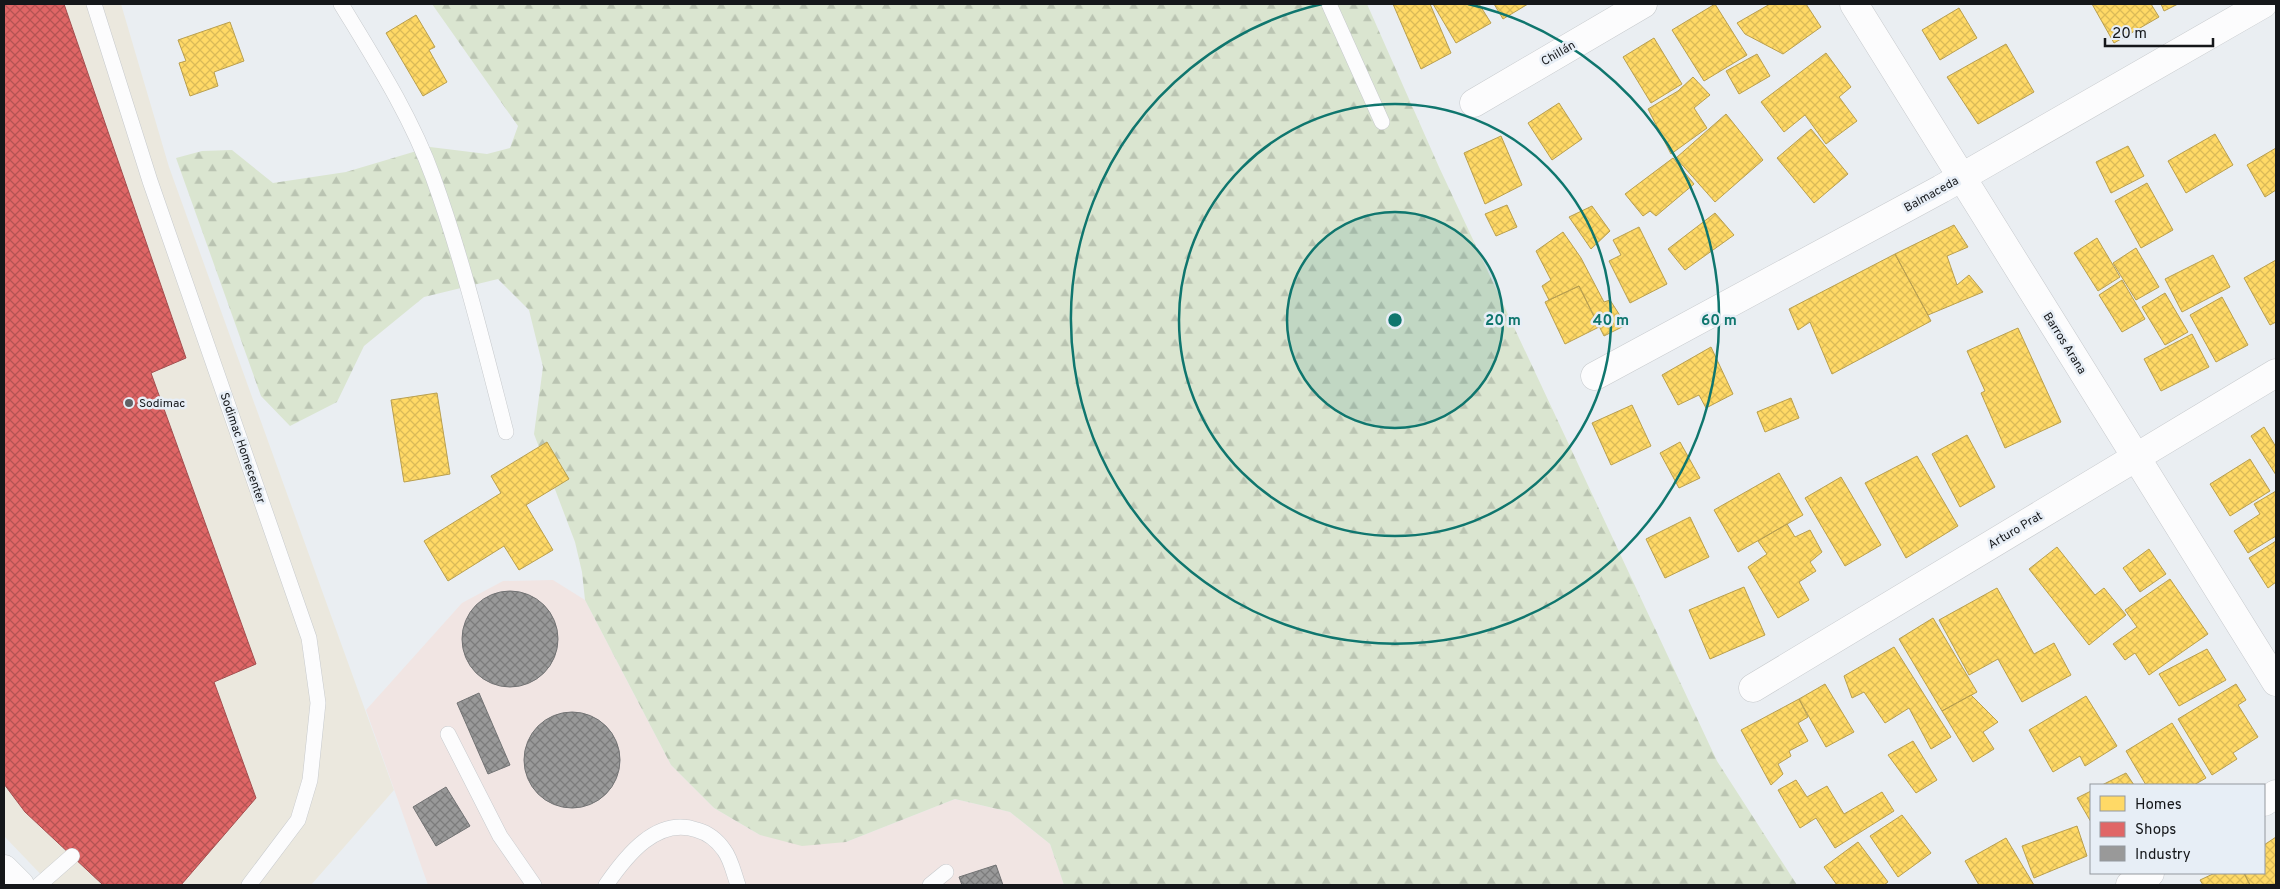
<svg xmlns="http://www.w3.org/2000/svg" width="2280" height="889" viewBox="0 0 2280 889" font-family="Overpass,sans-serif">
	<defs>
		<pattern id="forest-firs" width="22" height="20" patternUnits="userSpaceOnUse" patternTransform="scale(1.25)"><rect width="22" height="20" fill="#dae5d0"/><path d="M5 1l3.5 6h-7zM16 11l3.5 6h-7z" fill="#bac4b2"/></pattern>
		<pattern id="homes-cross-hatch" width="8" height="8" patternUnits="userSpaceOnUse" patternTransform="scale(1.25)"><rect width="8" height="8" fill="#ffd966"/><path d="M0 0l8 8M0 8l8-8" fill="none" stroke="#daba58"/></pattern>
		<pattern id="shops-cross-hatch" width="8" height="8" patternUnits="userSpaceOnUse" patternTransform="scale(1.25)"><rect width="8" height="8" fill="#e06666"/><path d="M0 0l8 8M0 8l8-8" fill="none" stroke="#b45353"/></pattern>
		<pattern id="industry-cross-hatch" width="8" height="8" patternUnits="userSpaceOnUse" patternTransform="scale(1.25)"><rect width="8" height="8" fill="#999"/><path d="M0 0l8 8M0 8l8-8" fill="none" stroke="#7c7c7c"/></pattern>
	</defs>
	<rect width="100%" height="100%" fill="#eaeef2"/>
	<path fill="#ebe8de" d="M4,4H121L169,167L394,790L311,885H51L4,836Z"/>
	<path fill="#f1e5e3" d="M553,580L585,600L671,765L714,808L760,835L846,842L955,799L1010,812L1050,844L1064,885H428L366,710L462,603L503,581Z"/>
	<path fill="url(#forest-firs)" d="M432,4H1367L1439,167L1717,761L1797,885H1064L1050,844L1010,812L955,799L846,842L802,846L760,835L714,808L671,765L585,600L582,572L575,542L534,434L543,367L529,310L498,279L424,297L364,346L337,402L290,426L261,396L176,158L202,151L232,150L273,183L346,172L430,147L487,154L510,148L518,126Z"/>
	<path fill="url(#homes-cross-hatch)" stroke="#b99f4f" d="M1393,4H1430L1451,53L1421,69Z
		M1433,4H1479L1491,23L1456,43Z
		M1494,4H1528L1503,19Z
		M1715,4L1747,55L1704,81L1672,30Z
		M1770,4H1806L1821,27L1783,54L1745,34L1737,23Z
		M2092,4H2151L2159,17L2114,43Z
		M2161,4H2178L2164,11Z
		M1959,8L1977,38L1940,60L1922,30Z
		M416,15L435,47L429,50L447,82L423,96L386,33Z
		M230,22L244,61L214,72L218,86L190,96L179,63L186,61L178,40Z
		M1654,38L1682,84L1651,103L1623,57Z
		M2006,44L2034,92L1978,124L1947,77Z
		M1826,53L1851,87L1839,97L1857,121L1826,144L1805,115L1784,132L1761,102Z
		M1757,54L1770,76L1739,94L1726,71Z
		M1693,77L1710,95L1694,108L1707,128L1671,154L1648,109L1678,91Z
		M1559,103L1582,139L1552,160L1528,123Z
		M1726,114L1763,160L1715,202L1676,158Z
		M1811,129L1848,174L1814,203L1777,158Z
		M2215,134L2233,165L2186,193L2168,161Z
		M1501,136L1522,185L1485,204L1464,153Z
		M2128,146L2144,176L2111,193L2096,162Z
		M2276,148V190L2265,197L2247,165Z
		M1673,158L1694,184L1656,216L1650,211L1643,216L1625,194Z
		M2147,183L2173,230L2141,248L2115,201Z
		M1507,205L1517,227L1496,236L1485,214Z
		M1592,206L1610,231L1591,249L1569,217Z
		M1715,213L1734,235L1685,270L1668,249Z
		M1954,225L1968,247L1947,256L1957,285L1969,275L1983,292L1928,315L1895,254Z
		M1639,227L1667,284L1630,303L1609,261L1621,255L1613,240Z
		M1563,232L1581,258L1604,302L1610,300L1626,325L1604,336L1579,286L1549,300L1542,286L1551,280L1536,251Z
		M2097,238L2120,277L2098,291L2074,253Z
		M2136,248L2159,287L2136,300L2113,263Z
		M1895,254L1931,321L1832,374L1810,322L1798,330L1789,309Z
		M2213,255L2230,287L2182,312L2165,279Z
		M2276,260V322L2270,325L2244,278Z
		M2122,280L2145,319L2122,332L2099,295Z
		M1579,286L1599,327L1565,344L1545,302Z
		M2165,293L2188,332L2165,345L2142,307Z
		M2222,297L2248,345L2216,362L2190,315Z
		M2018,328L2061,422L2005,448L1981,393L1985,391L1967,351Z
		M2192,334L2209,367L2161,391L2144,359Z
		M1711,347L1733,394L1706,408L1699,395L1678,405L1662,375Z
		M437,393L450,474L404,482L391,400Z
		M1791,398L1799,418L1765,432L1757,412Z
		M1632,405L1651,446L1611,465L1592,423Z
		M2264,427L2276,447V475L2251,436Z
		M1967,435L1995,487L1960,507L1932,454Z
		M547,442L569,479L526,505L553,550L519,570L504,546L448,581L424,541L501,493L491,476Z
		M1680,442L1700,478L1679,488L1660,453Z
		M1917,456L1958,526L1906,558L1865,483Z
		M2250,459L2270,491L2230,516L2210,484Z
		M1779,473L1803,515L1738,552L1714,510Z
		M1841,477L1881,545L1845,566L1805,498Z
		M2276,491V536L2248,553L2234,531L2260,514L2254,504Z
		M1690,517L1709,557L1665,578L1646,539Z
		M1787,524L1795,537L1810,530L1822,552L1810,562L1816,571L1799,582L1809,600L1778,618L1748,567L1767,554L1758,541Z
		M2276,541V582L2268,588L2249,558Z
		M2057,547L2095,595L2104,588L2126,615L2089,645L2029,569Z
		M2149,549L2166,574L2140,592L2123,568Z
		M2170,579L2208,634L2149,675L2135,653L2125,660L2113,644L2137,627L2125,610Z
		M1744,587L1765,635L1710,659L1689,610Z
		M1997,588L2034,654L2054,643L2071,675L2022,702L1998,659L1969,675L1939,620Z
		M1933,618L1977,692L1942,711L1899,639Z
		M1894,647L1951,737L1931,749L1909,708L1885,723L1864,692L1852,698L1844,676Z
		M2207,649L2226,680L2179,706L2159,674Z
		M1825,684L1854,732L1826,747L1799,699Z
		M2236,684L2246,700L2238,705L2258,737L2233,753L2237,759L2212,775L2178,719Z
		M1971,695L1998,722L1983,732L1994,749L1973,762L1942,711Z
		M2086,696L2117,746L2085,766L2080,756L2053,772L2029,730Z
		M1799,699L1808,717L1798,723L1808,741L1789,751L1791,756L1778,764L1783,774L1771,785L1741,730Z
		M2172,723L2206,778L2194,785H2146L2126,751Z
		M1913,741L1937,780L1916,793L1888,755Z
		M2126,773L2134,785H2102Z
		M1796,780L1807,797L1827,786L1844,814L1882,792L1894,811L1835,848L1816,818L1800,828L1778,790Z
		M2091,791V822L2077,798Z
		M1902,815L1931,853L1898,877L1870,836Z
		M2077,826L2087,856L2034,878L2022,846Z
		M2276,837V884L2250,885L2244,873H2264V845Z
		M2006,838L2034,885H1979L1965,861Z
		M1858,842L1888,882L1884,885H1837L1824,867Z
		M2215,873H2244L2250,885H2203L2200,880Z"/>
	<path fill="url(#shops-cross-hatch)" stroke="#a34e4f" d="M4,4H64L186,358L151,373L256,664L214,682L256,798L181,885H103L25,812L4,784Z"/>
	<path fill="url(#industry-cross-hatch)" stroke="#717273" d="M462 639a48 48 0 1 1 96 0a48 48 0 1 1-96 0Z
		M479,693L510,765L488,774L457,703Z
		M524 760a48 48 0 1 1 96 0a48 48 0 1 1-96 0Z
		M446,787L470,826L436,846L413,807Z
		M996,865L1003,885H962L959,877Z"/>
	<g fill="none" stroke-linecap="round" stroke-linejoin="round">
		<g stroke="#c7cacd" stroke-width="16">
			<path id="lane" d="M94,4L150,181L309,638L318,703L310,780L298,820L249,885
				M341,4C375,60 411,116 433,177C463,260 484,347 506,432
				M1329,4L1382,122
				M448,734L500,836L534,885
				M39,885L72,856
				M606,885C626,856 657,816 697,830C708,833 717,840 724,850C731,859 734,874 738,885
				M930,885L946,872"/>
		</g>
		<g stroke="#c7cacd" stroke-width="29">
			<path id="street" d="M1854,4L2276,682
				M1474,103L1643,4
				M1595,376L1941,189L2263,4
				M1753,688L2276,373
				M2264,802L2276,794
				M2130,885L2150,873"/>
		</g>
		<g stroke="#c7cacd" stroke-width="29">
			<path id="primary" d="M4,869L20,885"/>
		</g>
		<use href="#lane" stroke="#fcfcfd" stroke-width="15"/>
		<use href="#street" stroke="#fcfcfd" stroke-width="28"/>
		<use href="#primary" stroke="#fcfcfd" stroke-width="28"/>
	</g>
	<circle cx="1395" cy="320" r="108" fill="#0f766e" fill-opacity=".12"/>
	<g fill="none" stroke="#0f766e" stroke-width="2.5">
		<circle cx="1395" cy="320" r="108"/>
		<circle cx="1395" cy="320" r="216"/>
		<path d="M1468 4A324 324 0 1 1 1322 4"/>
	</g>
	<circle fill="#606266" stroke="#e7eef6" stroke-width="2" cx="129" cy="403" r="5"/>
	<g text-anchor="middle" stroke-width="5" stroke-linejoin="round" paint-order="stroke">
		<g font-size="12" fill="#15171a" stroke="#e7eef6">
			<text transform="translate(1558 53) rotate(-30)" y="4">Chillán</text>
			<text transform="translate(1931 194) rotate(-29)" y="4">Balmaceda</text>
			<text transform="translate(2065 343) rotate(58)" y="4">Barros Arana</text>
			<text transform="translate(243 448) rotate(71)" y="4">Sodimac Homecenter</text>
			<text transform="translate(2015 530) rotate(-31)" y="4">Arturo Prat</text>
		</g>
		<g font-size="12" fill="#15171a" stroke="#e7eef6" text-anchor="start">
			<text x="139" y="407">Sodimac</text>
		</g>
	</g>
	<circle cx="1395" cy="320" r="8" fill="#0f766e" stroke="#e7eef6" stroke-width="2.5"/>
	<g font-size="15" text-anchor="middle" font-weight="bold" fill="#0f766e" stroke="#e7eef6" stroke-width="5" stroke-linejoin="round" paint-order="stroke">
		<text x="1503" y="325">20 m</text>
		<text x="1611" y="325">40 m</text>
		<text x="1719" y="325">60 m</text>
	</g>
	<rect width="2280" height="889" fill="none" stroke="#15171a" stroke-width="10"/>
	<rect x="2090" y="784" width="175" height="90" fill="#e7eef6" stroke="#93989e"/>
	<rect x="2100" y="796" width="25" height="15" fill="#ffd966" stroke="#93989e"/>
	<text x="2135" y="809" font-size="15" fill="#15171a">Homes</text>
	<rect x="2100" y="822" width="25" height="15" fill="#e06666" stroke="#93989e"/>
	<text x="2135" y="834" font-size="15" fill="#15171a">Shops</text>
	<rect x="2100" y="846" width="25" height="15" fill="#999999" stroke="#93989e"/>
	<text x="2135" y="859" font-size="15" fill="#15171a">Industry</text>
	<path d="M2105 38v8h108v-8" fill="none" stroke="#15171a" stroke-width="2.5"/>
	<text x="2112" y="38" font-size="15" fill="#15171a" stroke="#e7eef6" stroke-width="4" paint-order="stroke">20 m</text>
</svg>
